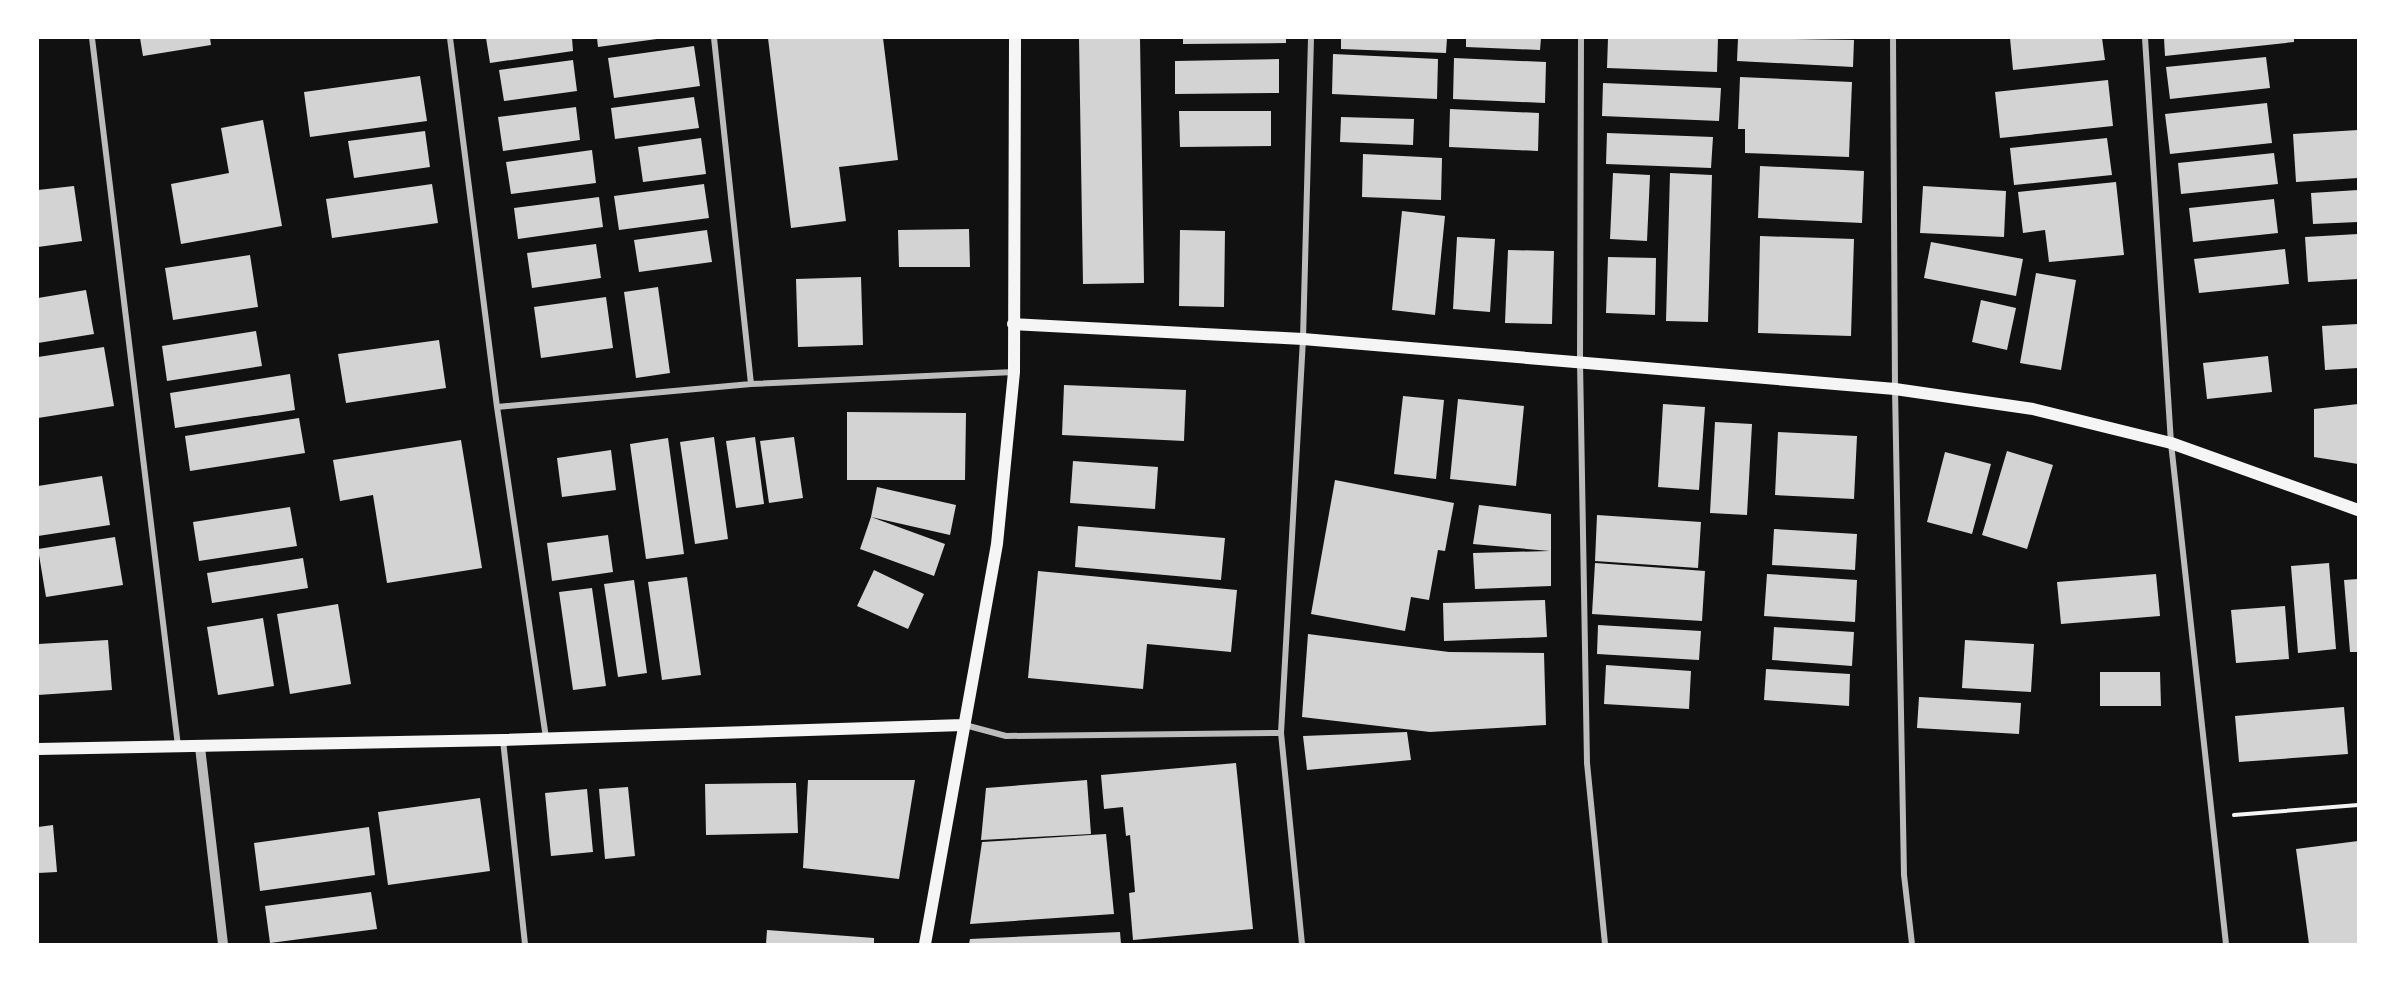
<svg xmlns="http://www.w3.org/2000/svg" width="2396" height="982" viewBox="0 0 2396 982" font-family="Ubuntu,sans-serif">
	<rect width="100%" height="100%" fill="#111"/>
	<path fill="#d3d3d3" d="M140,38H210L211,45L143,56Z
		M486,38H572L573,51L490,63Z
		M597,38H657V39L598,47Z
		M768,38H883L898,160L839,167L846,221L791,228Z
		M1079,38H1140L1144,283L1083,284Z
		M1183,38H1286V43L1183,44Z
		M1341,38H1447L1446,53L1341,49Z
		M1466,38H1541L1540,50L1466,47Z
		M1608,38H1718L1717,72L1607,68Z
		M1738,38L1854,40L1853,67L1737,61Z
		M2010,38H2102L2105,60L2013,70Z
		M2164,38H2294V42L2165,56Z
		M694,46L700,86L614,98L608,58Z
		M1333,54L1438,59L1437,99L1332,94Z
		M2266,57L2270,88L2170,99L2166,67Z
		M1454,58L1546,62L1545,103L1453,99Z
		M1279,59V93L1175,94V61Z
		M573,60L577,91L504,101L499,70Z
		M420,76L427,121L310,137L304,92Z
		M1740,77L1852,82L1849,157L1745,153V129H1738Z
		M2108,80L2113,126L2000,138L1995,92Z
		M1603,83L1721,88L1719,121L1602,116Z
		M694,97L699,128L615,139L611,108Z
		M2267,103L2272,143L2170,154L2165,114Z
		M576,107L580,140L503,151L498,117Z
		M1450,109L1539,113L1538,151L1449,147Z
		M1179,111H1271V146L1180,147Z
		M1341,117L1414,119L1413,145L1340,142Z
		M263,120L282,226L181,244L171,184L229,173L221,128Z
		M2358,130V178L2296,182L2293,134Z
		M425,131L430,167L354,178L348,141Z
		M1607,133L1713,137L1711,168L1606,164Z
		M701,138L706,174L643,182L638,147Z
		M2107,138L2112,175L2014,185L2010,148Z
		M592,150L596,183L511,194L506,162Z
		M2274,153L2278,184L2181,194L2178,163Z
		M1363,154L1442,158L1441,200L1362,197Z
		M1760,166L1864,171L1862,223L1758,218Z
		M1613,173L1650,175L1647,241L1610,239Z
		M1670,173L1712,175L1708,322L1666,321Z
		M2116,182L2124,255L2049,262L2045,230L2023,233L2018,192Z
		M432,184L438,223L332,238L326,199Z
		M704,184L709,218L619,230L614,196Z
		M74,186L82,241L38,247V190Z
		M1923,186L2006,191L2004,237L1920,233Z
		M2358,190V222L2313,224L2311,193Z
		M599,197L603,227L518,239L514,208Z
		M2274,199L2278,233L2193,242L2189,208Z
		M1402,211L1445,216L1435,315L1392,310Z
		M969,229L970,267H899L898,230Z
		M707,230L712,262L639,272L634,240Z
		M1180,230L1225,231L1224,307L1179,306Z
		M2358,234V279L2308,282L2305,237Z
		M1760,236L1854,239L1851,336L1758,333Z
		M1457,237L1495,239L1490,312L1453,309Z
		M1931,242L2023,259L2016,296L1924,278Z
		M596,244L601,278L532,288L527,253Z
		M2285,249L2289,284L2199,293L2194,259Z
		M1508,250L1554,251L1552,324L1505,323Z
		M250,255L258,307L173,320L165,268Z
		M1608,257L1656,258L1655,315L1606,313Z
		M2036,273L2076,280L2061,370L2020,363Z
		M861,277L863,345L798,347L796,279Z
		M658,287L670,373L636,378L624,292Z
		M86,290L94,334L38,343V298Z
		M606,297L613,348L541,358L534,307Z
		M1981,300L2016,308L2007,350L1972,342Z
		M2358,324V368L2325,370L2322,326Z
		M256,331L262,366L167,381L162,346Z
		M439,340L446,388L346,403L338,354Z
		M104,347L114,406L38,418V357Z
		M2268,356L2272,392L2207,399L2203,363Z
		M290,374L295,410L175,428L170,393Z
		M1064,385L1186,390L1184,441L1062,435Z
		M1403,396L1444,400L1436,479L1394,474Z
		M1458,399L1524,406L1516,486L1450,479Z
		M1663,404L1705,407L1699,490L1658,487Z
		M2358,404V464L2314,457V409Z
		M847,412L966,413L965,480H847Z
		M299,418L305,453L190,471L185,436Z
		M1715,422L1752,424L1747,515L1710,513Z
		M1778,432L1857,436L1854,499L1775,495Z
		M714,437L728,539L695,544L680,442Z
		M755,437L764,504L736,508L726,441Z
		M794,437L803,498L769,503L760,441Z
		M668,438L684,554L646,559L630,444Z
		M461,440L482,568L387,583L373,495L340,501L333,460Z
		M611,450L616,490L562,497L557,458Z
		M2007,451L2053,465L2027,549L1982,535Z
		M1945,452L1991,464L1972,534L1927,522Z
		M1073,461L1158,467L1155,509L1070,503Z
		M102,476L110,525L38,536V486Z
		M1335,480L1454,503L1445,551L1438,550L1429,600L1411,597L1405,631L1311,614Z
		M877,487L956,505L950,535L871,517L945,544L934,576L860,549L871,517Z
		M1479,505L1551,514V586L1475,589L1473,553L1550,551L1473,544Z
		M290,507L297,546L199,561L193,522Z
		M1597,515L1701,522L1698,568L1595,561Z
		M1078,526L1225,538L1221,580L1075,567Z
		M1774,529L1857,534L1855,570L1772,565Z
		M608,535L613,572L552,581L547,543Z
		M115,537L123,585L46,597L38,549Z
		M303,558L308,588L212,603L207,573Z
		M1595,563L1705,571L1702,621L1592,614Z
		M2329,563L2336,649L2298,653L2291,566Z
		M874,570L924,594L908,629L857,606Z
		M1038,571L1237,590L1231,652L1147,644L1143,689L1028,678Z
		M1767,574L1857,580L1855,622L1764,616Z
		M2156,574L2160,616L2061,624L2057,582Z
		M687,577L701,675L662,680L648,582Z
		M2358,579V652H2350L2344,580Z
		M634,580L647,673L618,677L604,584Z
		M592,588L606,686L573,690L559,592Z
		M1545,600L1547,637L1444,641L1443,603Z
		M338,604L351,684L290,694L277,614Z
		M2285,606L2289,659L2236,663L2231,610Z
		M263,618L274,686L218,695L207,627Z
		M1598,625L1701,631L1699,660L1597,654Z
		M1774,627L1854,632L1852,666L1772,660Z
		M1308,634L1449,652L1544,653L1546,725L1430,732L1302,717Z
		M108,640L112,690L38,695V644Z
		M1965,640L2034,644L2031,692L1962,688Z
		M1606,665L1691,671L1689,709L1604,704Z
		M1766,669L1850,674L1849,706L1764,700Z
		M2100,672H2160L2161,706H2100Z
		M1919,697L2021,703L2019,734L1917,728Z
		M2344,707L2348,754L2239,762L2235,716Z
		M1407,732L1411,760L1307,770L1303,736Z
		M1236,763L1253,929L1133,940L1129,893L1135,892L1130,835L1126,836L1123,807L1104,809L1101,775Z
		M808,780H915L899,879L803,868Z
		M1087,780L1091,834L981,840L986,788Z
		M796,783L798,833L706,835L705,784Z
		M628,787L635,856L605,859L599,789Z
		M587,789L593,852L551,856L545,793Z
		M480,798L490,871L388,885L378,812Z
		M53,825L57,872L38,873V827Z
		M369,827L375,875L260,891L254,843Z
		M1106,834L1114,914L970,924L982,842Z
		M2358,841V944H2309L2296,849Z
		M371,892L377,929L270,943L265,906Z
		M767,930L874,938V944H766Z
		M1120,932L1121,944H969L970,939Z"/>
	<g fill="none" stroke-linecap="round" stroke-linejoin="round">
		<path stroke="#f5f5f5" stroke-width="4" d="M2234,815L2358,805"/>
		<path stroke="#bcbcbc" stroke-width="6" d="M92,38L178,746
			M450,38L497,407L546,738
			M714,38L751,384
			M1581,38L1580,362L1587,763L1605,944
			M1893,38L1895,389L1904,875L1912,944
			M2145,38L2171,443L2226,944
			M497,407L751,384L1014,372
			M965,725L1006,736L1281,733
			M503,740L525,944
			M1302,944L1281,733L1303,339L1311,38"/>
		<path stroke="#bcbcbc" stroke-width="10" d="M200,747L223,944"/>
		<path stroke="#f5f5f5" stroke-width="12" d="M1013,324L1303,339L1895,389L2033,409L2171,443L2358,510
			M38,749L503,740L963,725
			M925,944L997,544L1014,372L1015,38"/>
	</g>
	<rect width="2396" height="982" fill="none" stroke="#ffffff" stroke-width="78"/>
</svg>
